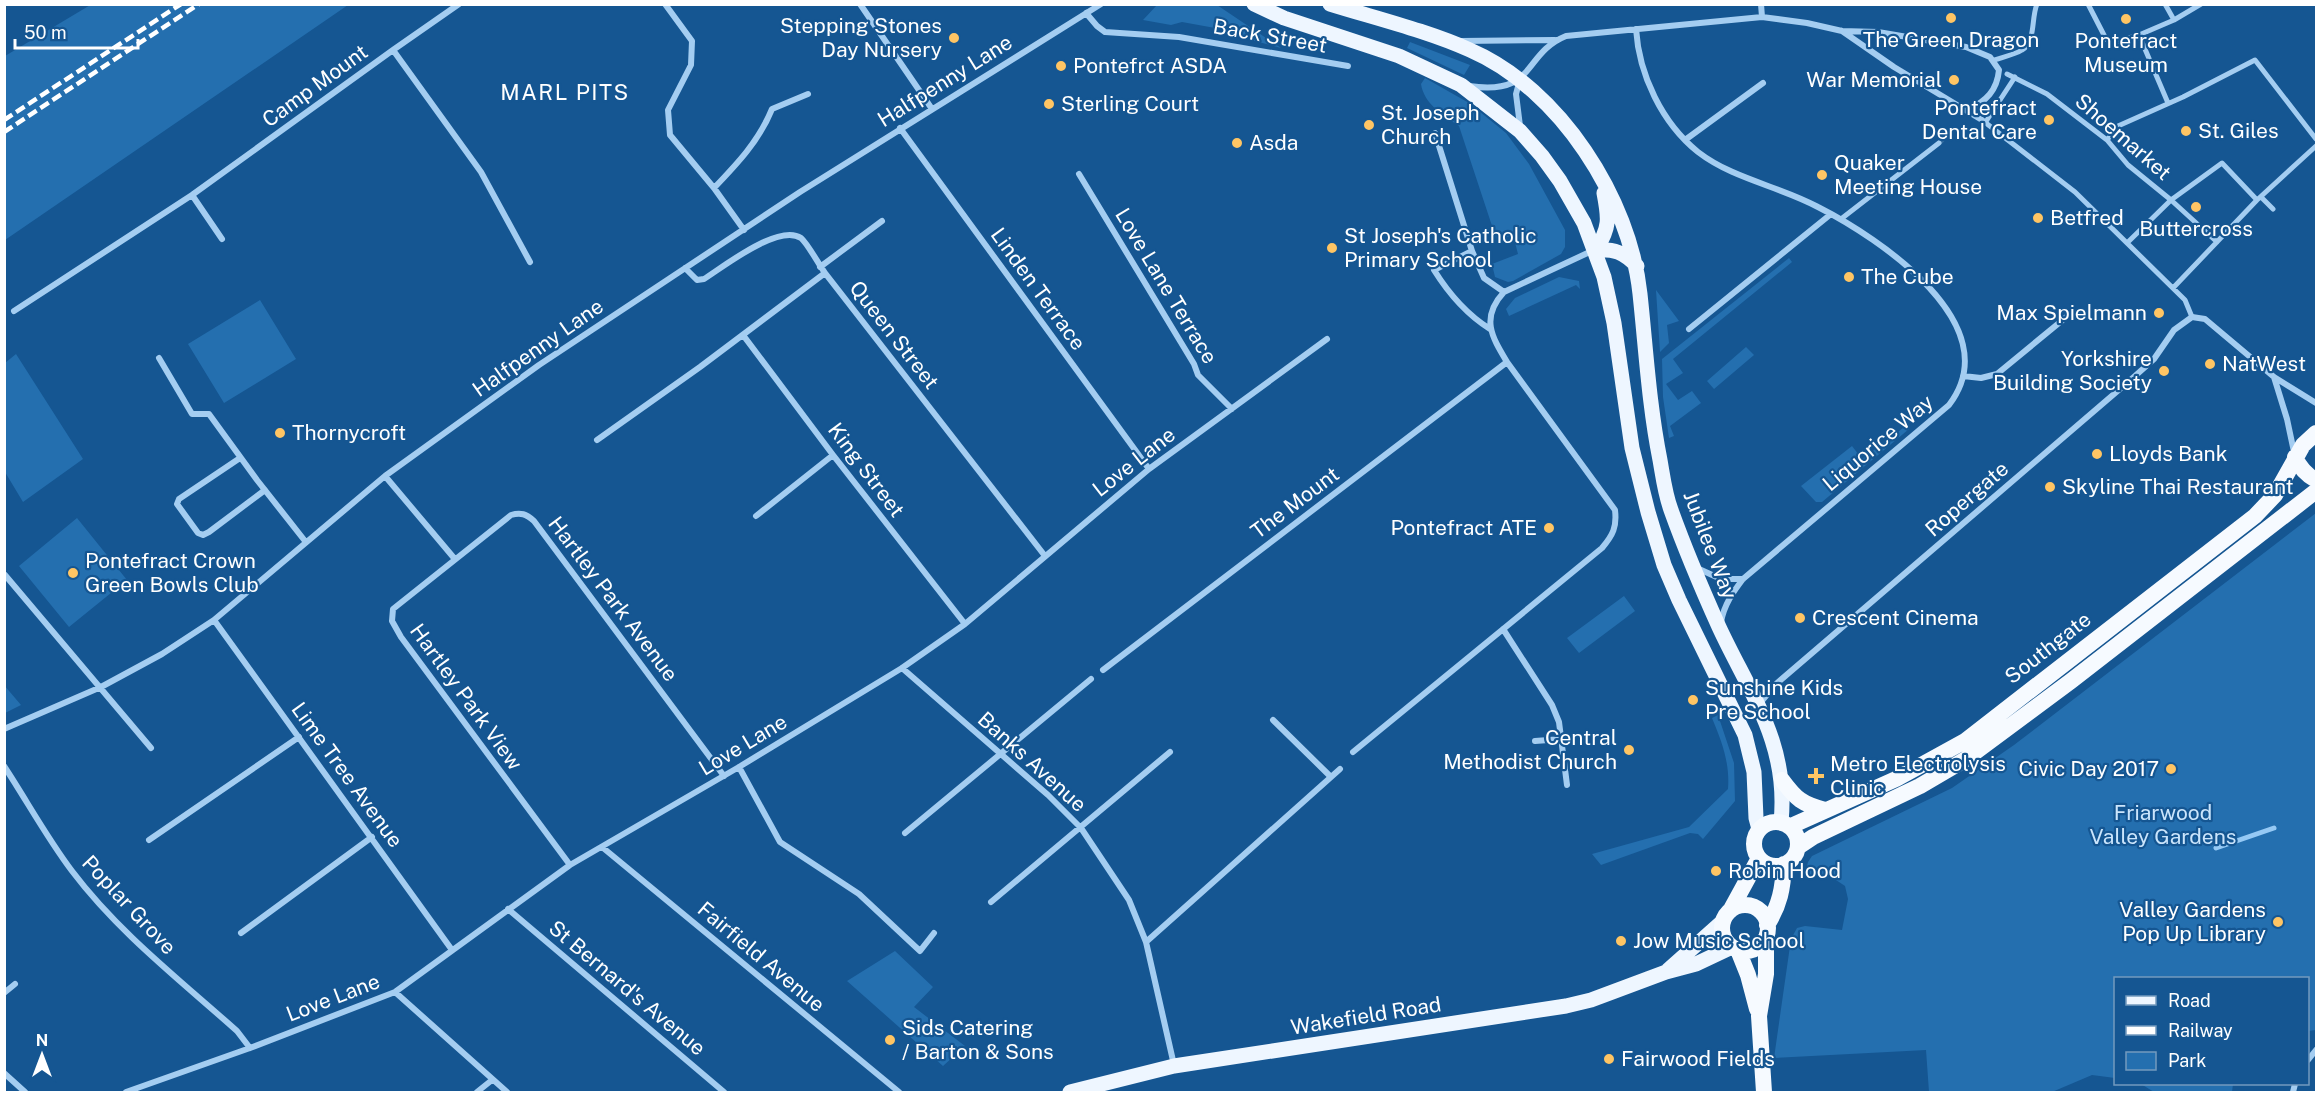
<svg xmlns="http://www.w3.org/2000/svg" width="2321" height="1097" viewBox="0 0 2321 1097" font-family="'Public Sans',sans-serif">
	<rect width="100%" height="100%" fill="#155692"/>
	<path fill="#246faf" d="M92,4H348V5L5,240V56Z
		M1157,5H1217L1281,48L1232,35L1226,30L1182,22L1171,25L1143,20Z
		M1410,42L1470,65L1464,75L1407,48Z
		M1425,78L1469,103L1506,133L1529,164L1565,230V247L1561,254L1513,281L1508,282L1495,277L1492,264L1518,254L1513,235L1497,241L1459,126C1443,115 1424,104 1421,84Z
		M1789,258L1792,262L1673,359L1683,373L1666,384L1678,400L1692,391L1701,403L1670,426L1674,436L1669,438L1663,397L1662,359Z
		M1559,277L1579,281L1580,289L1576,285L1509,316L1506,309L1515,298Z
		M1656,290L1679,321L1667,325L1669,343L1660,352Z
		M260,300L296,359L224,403L188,344Z
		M1746,347L1754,355L1714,389L1707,381Z
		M16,354L83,459L23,502L5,472V363Z
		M1907,425L1909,429L1822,502H1816L1801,486L1852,446L1862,459Z
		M2316,513V1030L2308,1031V978H2116L2115,1078L2092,1075L2052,1092H1929L1926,1050L1774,1058L1791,939L1797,928L1805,926L1842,930L1848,899L1845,886L1833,878L1805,874L1808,862L1812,856L1952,788L2014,745Z
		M77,518L127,580L69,627L19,566Z
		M1624,596L1635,611L1579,653L1567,638Z
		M4,685L21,705L5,713H4Z
		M1718,715L1734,763L1735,801L1703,839L1698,834L1690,833L1601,865L1592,854L1689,827L1728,789C1730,763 1722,742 1712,718Z
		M895,951L933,987L914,1007L965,1046L943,1066L847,981Z
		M2141,1084H2233L2232,1092H2154Z"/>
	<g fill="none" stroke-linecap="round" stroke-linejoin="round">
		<path stroke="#96c9f4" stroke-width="5" d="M2216,848L2274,828"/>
		<path stroke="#386fa2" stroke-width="5" stroke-dasharray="5 2.5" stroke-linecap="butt" d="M1939,143L1954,128"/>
		<path stroke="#a4cdf1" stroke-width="5" d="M2088,4L2106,39L2113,43L2139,35
			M2165,4L2174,20
			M1994,60C2003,57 2014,55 2022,50C2036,42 2031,18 2037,4
			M2007,74L2047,94L2107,140L2128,165L2171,200L2217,242
			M2168,103L2139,35L2174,20L2201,4
			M1982,120L2075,192L2185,300L2192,317
			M1985,123L2015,77
			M2107,140L2118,126L2183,97L2255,60L2316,139
			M2261,197L2273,209
			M1841,219L1939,143
			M2127,243L2171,200L2222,163L2257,200
			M2173,288L2257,200L2316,146"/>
		<path stroke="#a4cdf1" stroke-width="6" d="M665,4L692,41L691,65L668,110L670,135L714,188L744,230
			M860,4L932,109
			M1761,4L1762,17
			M1086,13L1097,26L1105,32L1179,37L1348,66
			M1636,29C1639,75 1662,123 1698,152C1733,179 1779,186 1818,207C1879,238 2010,325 1949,405L1743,579C1733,592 1724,605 1721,622
			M1842,31L1894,67L1982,120
			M1461,41L1555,40
			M393,50L481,172L530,262
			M1519,83L1516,94L1520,126
			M1469,86C1537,96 1522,54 1566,36L1762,17L1807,23L1842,31L1878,32L1966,47L1990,57L1999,70C1997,91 1986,101 1968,110
			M900,128L1149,469
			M1435,133L1472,251
			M1685,140L1763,83
			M1079,174L1194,364L1198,375L1232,409
			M714,188C737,164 759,141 772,109L808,94
			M192,195L222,239
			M820,267L882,221
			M685,268L697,280L704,279C723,267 779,223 801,238C808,244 819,265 825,273L1045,556
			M14,311L192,195L393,50L459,4
			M1490,329C1466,314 1449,294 1434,270L1472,251L1484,278L1504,292
			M1689,329L1831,214
			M743,335L833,455L965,624
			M159,358L192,414H209L257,480L305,541
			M1963,376L1981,378L1997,374L2070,314
			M2274,377L2287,419L2294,452
			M597,440L700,367L825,273
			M240,458L179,499L177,504L198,533L203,535L209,532L265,490
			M385,476L454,558
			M756,516L833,455
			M1699,569L1721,579H1743
			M5,575L151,748
			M214,620L452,950
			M1503,629L1552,705L1559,722L1567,785
			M902,668L1048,795L1081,828L1129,900L1146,942L1174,1065
			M1103,670L1507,362
			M1760,703L1776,684L2135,376L2154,359L2174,330L2192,317L2205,319L2274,377L2316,403
			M1273,720L1331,777
			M4,729L101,687L162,654L214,620L385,476L539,365L800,192L1101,4
			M1535,741L1562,739
			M1353,752L1602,548C1613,535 1617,527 1615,510L1507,362C1492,337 1480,318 1504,292L1594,250
			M4,766C27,801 47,838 72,871C118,932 180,980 237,1031L250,1048
			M739,767L780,842L859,894L920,951L934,933
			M905,833L1091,679
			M149,840L299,737
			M602,847L899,1092
			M570,865L401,637L392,621L393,609L511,515C521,512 526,514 534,521L724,776
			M991,902L1170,752
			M508,909L724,1092
			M241,933L372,837
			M1146,942L1340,769
			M395,992L507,1092
			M4,993L15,984
			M2308,1060L2316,1050
			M4,1073L25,1092
			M126,1092L250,1048L395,992L570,865L739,767L902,668L965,624L1149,469L1327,339
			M477,1092L492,1080
			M2293,1092L2295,1084"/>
		<path stroke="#eef6ff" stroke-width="15" d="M1254,4L1284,18L1399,56L1461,85L1520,131L1542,156L1560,181L1584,223L1604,277L1614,323L1632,448L1648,512L1664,565L1679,600L1745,735L1754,772L1756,818L1759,829
			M1330,4C1375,18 1428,31 1470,50C1560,89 1630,199 1640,294C1646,350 1649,405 1660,460C1663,477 1665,494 1671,510C1685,549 1702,589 1719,627C1750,694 1789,743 1781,822
			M1596,250C1610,227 1609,219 1604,193
			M1596,250C1615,249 1623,252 1637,266
			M1668,970L1723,921
			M1070,1092L1174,1066L1566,1006L1591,1000L1666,972L1696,964L1732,947"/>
		<path stroke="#f6faff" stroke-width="16" d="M2295,457C2300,468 2306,475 2316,480
			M1782,780C1796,799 1802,804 1825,810
			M1754 844a22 22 0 1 1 44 0a22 22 0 1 1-44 0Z
			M1791,826L1896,779L1965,741L2255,516L2275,495L2303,445L2316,433
			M1798,847L1813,837L1920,786L1966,759L2071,681L2316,491
			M1722 928a23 23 0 1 1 46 0a23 23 0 1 1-46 0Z
			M1730,911L1759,858
			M1767,925C1780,905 1783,888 1784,864
			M1738,950L1748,975L1757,1009
			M1764,1092L1759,1016L1766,974V938"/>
		<path stroke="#fff" stroke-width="4.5" stroke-dasharray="10 4.5" stroke-linecap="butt" d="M4,120L181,4
			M4,132L199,4"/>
	</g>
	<g fill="#ffc564" stroke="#155692" stroke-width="2">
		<circle cx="1951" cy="18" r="6"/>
		<circle cx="2126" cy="19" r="6"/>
		<circle cx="954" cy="38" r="6"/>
		<circle cx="1061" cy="66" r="6"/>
		<circle cx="1954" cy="80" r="6"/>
		<circle cx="1049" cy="104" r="6"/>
		<circle cx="2049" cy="120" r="6"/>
		<circle cx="1369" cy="125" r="6"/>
		<circle cx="2186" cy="131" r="6"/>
		<circle cx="1237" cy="143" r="6"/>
		<circle cx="1822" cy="175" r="6"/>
		<circle cx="2196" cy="207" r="6"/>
		<circle cx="2038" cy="218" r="6"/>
		<circle cx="1332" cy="248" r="6"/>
		<circle cx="1849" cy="277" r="6"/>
		<circle cx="2159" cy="313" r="6"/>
		<circle cx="2210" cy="364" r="6"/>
		<circle cx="2164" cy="371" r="6"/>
		<circle cx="280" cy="433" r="6"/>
		<circle cx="2097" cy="454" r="6"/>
		<circle cx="2050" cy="487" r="6"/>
		<circle cx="1549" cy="528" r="6"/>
		<circle cx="73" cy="573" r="6"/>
		<circle cx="1800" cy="618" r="6"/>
		<circle cx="1693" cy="700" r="6"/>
		<circle cx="1629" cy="750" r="6"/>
		<circle cx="2171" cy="769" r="6"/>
		<path d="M1813 767h6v6h6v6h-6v6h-6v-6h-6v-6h6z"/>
		<circle cx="1716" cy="871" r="6"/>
		<circle cx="2278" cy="922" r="6"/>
		<circle cx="1621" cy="941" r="6"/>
		<circle cx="890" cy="1040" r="6"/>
		<circle cx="1609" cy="1059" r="6"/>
	</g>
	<g text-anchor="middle" stroke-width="4.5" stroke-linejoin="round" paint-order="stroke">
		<g font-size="21" fill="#fff" stroke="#155692" text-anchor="start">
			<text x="942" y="33" text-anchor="end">Stepping Stones<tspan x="942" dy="24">Day Nursery</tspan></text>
			<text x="1951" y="47" text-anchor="middle">The Green Dragon</text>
			<text x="2126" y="48" text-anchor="middle">Pontefract<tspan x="2126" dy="24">Museum</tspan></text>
			<text x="1073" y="73">Pontefrct ASDA</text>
			<text x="1942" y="87" text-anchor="end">War Memorial</text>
			<text x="1061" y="111">Sterling Court</text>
			<text x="2037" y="115" text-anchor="end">Pontefract<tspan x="2037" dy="24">Dental Care</tspan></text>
			<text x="1381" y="120">St. Joseph<tspan x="1381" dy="24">Church</tspan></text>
			<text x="2198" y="138">St. Giles</text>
			<text x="1249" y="150">Asda</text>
			<text x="1834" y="170">Quaker<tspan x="1834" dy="24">Meeting House</tspan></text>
			<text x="2050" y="225">Betfred</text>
			<text x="2196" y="236" text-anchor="middle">Buttercross</text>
			<text x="1344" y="243">St Joseph's Catholic<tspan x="1344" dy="24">Primary School</tspan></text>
			<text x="1861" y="284">The Cube</text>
			<text x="2147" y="320" text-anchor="end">Max Spielmann</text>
			<text x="2152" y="366" text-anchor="end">Yorkshire<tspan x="2152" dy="24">Building Society</tspan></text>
			<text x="2222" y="371">NatWest</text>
			<text x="292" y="440">Thornycroft</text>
			<text x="2109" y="461">Lloyds Bank</text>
			<text x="2062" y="494">Skyline Thai Restaurant</text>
			<text x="1537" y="535" text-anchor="end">Pontefract ATE</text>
			<text x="85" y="568">Pontefract Crown<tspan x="85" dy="24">Green Bowls Club</tspan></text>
			<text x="1812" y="625">Crescent Cinema</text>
			<text x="1705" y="695">Sunshine Kids<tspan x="1705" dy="24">Pre School</tspan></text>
			<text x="1617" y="745" text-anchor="end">Central<tspan x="1617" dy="24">Methodist Church</tspan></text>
			<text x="1830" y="771">Metro Electrolysis<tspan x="1830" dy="24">Clinic</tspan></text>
			<text x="2159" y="776" text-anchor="end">Civic Day 2017</text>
			<text x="1728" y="878">Robin Hood</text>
			<text x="2266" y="917" text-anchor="end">Valley Gardens<tspan x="2266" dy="24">Pop Up Library</tspan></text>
			<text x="1633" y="948">Jow Music School</text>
			<text x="902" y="1035">Sids Catering<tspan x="902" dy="24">/ Barton &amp; Sons</tspan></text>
			<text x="1621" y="1066">Fairwood Fields</text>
		</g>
		<g font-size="21" fill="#fff" stroke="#155692">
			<text transform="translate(1270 36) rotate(10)" y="7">Back Street</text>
			<text transform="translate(945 81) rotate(-32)" y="7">Halfpenny Lane</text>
			<text transform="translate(315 86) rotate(-36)" y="7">Camp Mount</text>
			<text transform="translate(2123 137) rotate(41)" y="7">Shoemarket</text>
			<text transform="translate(1166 286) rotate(59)" y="7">Love Lane Terrace</text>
			<text transform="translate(1038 289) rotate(54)" y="7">Linden Terrace</text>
			<text transform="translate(894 335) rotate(52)" y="7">Queen Street</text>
			<text transform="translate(538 348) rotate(-35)" y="7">Halfpenny Lane</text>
			<text transform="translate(1878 443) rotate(-40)" y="7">Liquorice Way</text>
			<text transform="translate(1134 462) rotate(-38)" y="7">Love Lane</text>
			<text transform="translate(866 470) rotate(53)" y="7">King Street</text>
			<text transform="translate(1967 499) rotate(-41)" y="7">Ropergate</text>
			<text transform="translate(1295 503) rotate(-37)" y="7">The Mount</text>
			<text transform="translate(1710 545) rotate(69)" y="7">Jubilee Way</text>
			<text transform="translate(613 599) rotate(53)" y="7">Hartley Park Avenue</text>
			<text transform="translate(2048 648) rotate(-38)" y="7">Southgate</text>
			<text transform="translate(466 697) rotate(54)" y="7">Hartley Park View</text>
			<text transform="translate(743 745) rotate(-31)" y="7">Love Lane</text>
			<text transform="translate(1032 762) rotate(42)" y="7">Banks Avenue</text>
			<text transform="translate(347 775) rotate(54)" y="7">Lime Tree Avenue</text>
			<text transform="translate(129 905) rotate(47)" y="7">Poplar Grove</text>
			<text transform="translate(761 957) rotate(40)" y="7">Fairfield Avenue</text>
			<text transform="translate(627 988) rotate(40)" y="7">St Bernard's Avenue</text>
			<text transform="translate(333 998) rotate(-21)" y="7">Love Lane</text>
			<text transform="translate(1366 1016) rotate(-9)" y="7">Wakefield Road</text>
		</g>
		<g font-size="21" fill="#cbe5fc" stroke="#155692">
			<text x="2163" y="820">Friarwood<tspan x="2163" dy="24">Valley Gardens</tspan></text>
		</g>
		<g font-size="22" letter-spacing="1.5" fill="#fff" stroke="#155692">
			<text x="565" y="100">MARL PITS</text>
		</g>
	</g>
	<rect width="2321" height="1097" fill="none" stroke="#ffffff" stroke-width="12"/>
	<rect x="2114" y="977" width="195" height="108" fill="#155692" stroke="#739abe" stroke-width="1.5"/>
	<rect x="2126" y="996" width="30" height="9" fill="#eef6ff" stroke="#739abe" stroke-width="1.5"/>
	<text x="2168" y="1007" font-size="18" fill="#ffffff">Road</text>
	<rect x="2126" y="1026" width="30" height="9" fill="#ffffff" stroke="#739abe" stroke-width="1.5"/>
	<text x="2168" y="1037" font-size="18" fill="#ffffff">Railway</text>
	<rect x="2126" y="1052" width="30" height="18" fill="#246faf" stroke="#739abe" stroke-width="1.5"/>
	<text x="2168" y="1067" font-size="18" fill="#ffffff">Park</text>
	<g transform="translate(42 1055)" stroke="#155692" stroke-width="4.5" paint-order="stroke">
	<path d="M0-4.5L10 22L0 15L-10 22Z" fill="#ffffff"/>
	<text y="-9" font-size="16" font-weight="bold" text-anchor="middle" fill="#ffffff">N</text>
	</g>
	<path d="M15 39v9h123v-9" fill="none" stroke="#ffffff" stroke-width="3"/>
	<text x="24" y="39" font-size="18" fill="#ffffff" stroke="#155692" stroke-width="4.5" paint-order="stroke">50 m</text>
</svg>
